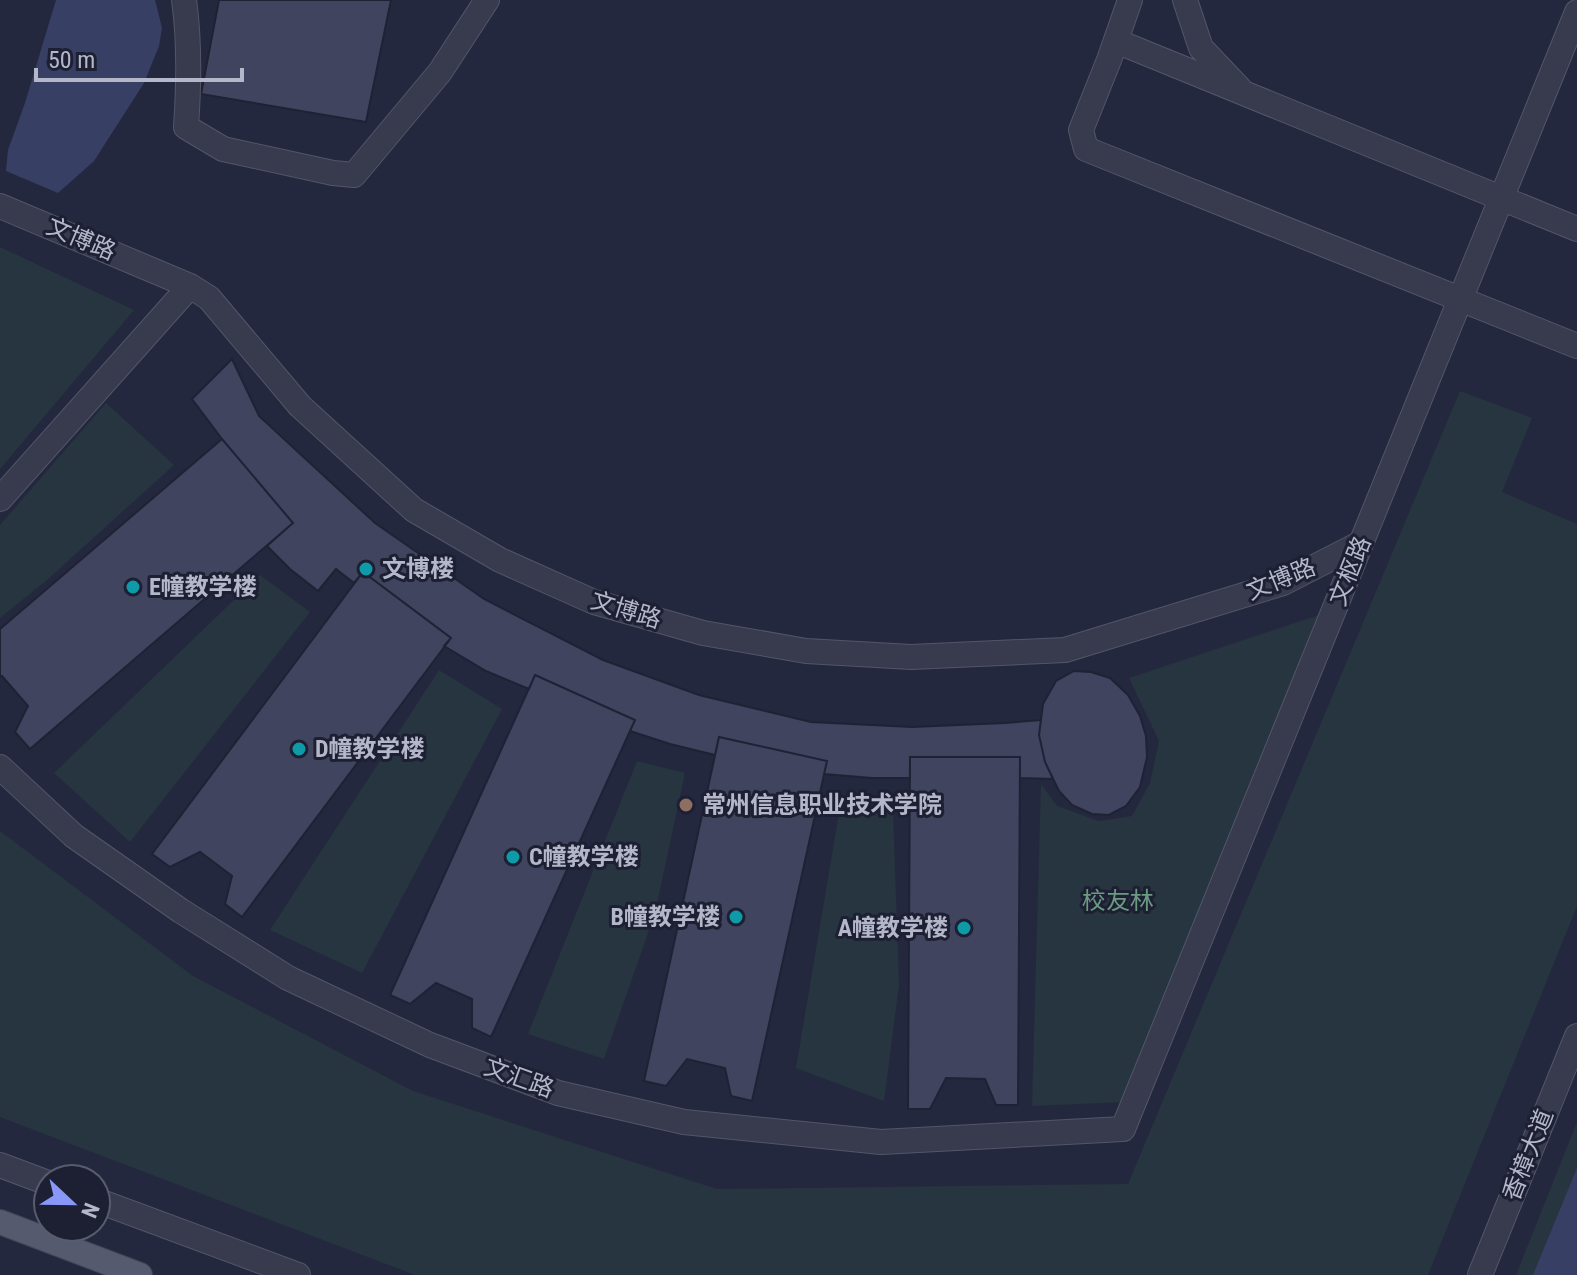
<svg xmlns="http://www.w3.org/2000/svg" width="1577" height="1275" viewBox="0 0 1577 1275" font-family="'Roboto Condensed','Noto Sans SC',sans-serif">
	<rect width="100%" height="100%" fill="#24283e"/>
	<path fill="#26353f" d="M0,247L134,310L0,469Z
		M1460,391L1532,418L1502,492L1577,524V906L1428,1275H415L0,1117V831L193,976L413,1091L717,1189L1128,1184Z
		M106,403L174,465L47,580L0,618V525Z
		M260,575L310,612L130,842L54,773Z
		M1322,614L1125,1102L1032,1106L1041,784L1057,806L1099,821L1132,816L1150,783L1159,741L1129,678Z
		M439,670L502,709L362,973L270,930Z
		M637,761L685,773L655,913L604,1059L528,1034Z
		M893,811L899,985L884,1101L796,1068L839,813Z
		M1577,1122V1275H1516Z"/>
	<path fill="#383f65" d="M56,0H155L162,28L159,46L144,83L94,161L58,193L6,171L8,150L25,103Z
		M1577,1168V1275H1533Z"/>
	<path fill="#40445e" stroke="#1f2235" stroke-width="2" d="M219,0H391L366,122L201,94Z
		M232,359L259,416L375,523L484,599L603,660L699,695L811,722L912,727L1005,723L1041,720L1039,735L1045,762L1053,779L1020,778V757H910V778H872L824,774L827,761L719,737L715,755L670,744L630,731L635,720L535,675L529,689L486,671L444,646L451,638L363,572L354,583L336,569L318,591L290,569L267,546L293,523L222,439L192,399Z
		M222,439L293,523L30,749L15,732L28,706L2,676L0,677V629Z
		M363,572L451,638L242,917L225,904L232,876L200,852L170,867L152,854Z
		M1074,671L1091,672L1110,678L1128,695L1140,716L1146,736L1147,757L1140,787L1126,806L1109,815L1092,814L1072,805L1059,791L1045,762L1039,735L1043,704L1056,681Z
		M535,675L635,720L491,1037L472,1028V999L436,983L410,1004L390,995Z
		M719,737L827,761L752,1101L731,1096L725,1068L687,1059L666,1086L644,1081Z
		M910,757H1020L1018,1105H996L985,1079L946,1078L930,1109H908Z"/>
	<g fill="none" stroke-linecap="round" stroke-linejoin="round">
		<g stroke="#535669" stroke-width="26">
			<path id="minor" d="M184,0C190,42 189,84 186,127L223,149L333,173L354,175L440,72L487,0
				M1130,0L1109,60L1081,130L1086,149L1577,346
				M1185,0L1201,48L1239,88
				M1116,41L1577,229
				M0,206L190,286L209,298L300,406L414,510L500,560L594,602L703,633L806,651L911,657L1065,650L1283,583L1361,543
				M0,499L190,286
				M0,767L74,836L181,911L288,978L430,1045L558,1093L684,1122L881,1142L1123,1129L1577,12
				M0,1165L48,1183
				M96,1200L298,1275
				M1480,1275L1577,1036"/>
		</g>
		<g stroke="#414457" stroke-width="26">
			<path id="major" d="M0,1222L140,1275"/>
		</g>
		<use href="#minor" stroke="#383b4e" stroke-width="24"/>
		<use href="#major" stroke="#565a6e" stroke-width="24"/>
	</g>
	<g fill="#0f9aa8" stroke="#1d2033" stroke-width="3">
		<circle cx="366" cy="569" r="8"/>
		<circle cx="133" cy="587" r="8"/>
		<circle cx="299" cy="749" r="8"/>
		<circle cx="513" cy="857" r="8"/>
		<circle cx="736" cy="917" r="8"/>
		<circle cx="964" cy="928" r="8"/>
	</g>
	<circle fill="#8d6e63" stroke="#1d2033" stroke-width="3" cx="686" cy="805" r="8"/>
	<g text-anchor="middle" stroke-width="6" stroke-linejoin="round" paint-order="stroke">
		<g font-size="24" fill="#b4b6c9" stroke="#1d2033">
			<text transform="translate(81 239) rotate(23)" y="8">文博路</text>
			<text transform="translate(1350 571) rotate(-68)" y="8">文枢路</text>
			<text transform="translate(1281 579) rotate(-22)" y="8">文博路</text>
			<text transform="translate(626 610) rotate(17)" y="8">文博路</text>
			<text transform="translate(519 1078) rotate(20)" y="8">文汇路</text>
			<text transform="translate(1528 1155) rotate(-68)" y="8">香樟大道</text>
		</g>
		<g font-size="24" font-weight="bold" fill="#b4b6c9" stroke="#1d2033" text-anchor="start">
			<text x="382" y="577">文博楼</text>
			<text x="149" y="595">E幢教学楼</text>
			<text x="315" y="757">D幢教学楼</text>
			<text x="702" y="813">常州信息职业技术学院</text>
			<text x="529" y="865">C幢教学楼</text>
			<text x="720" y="925" text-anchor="end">B幢教学楼</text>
			<text x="948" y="936" text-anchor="end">A幢教学楼</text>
		</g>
		<g font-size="24" fill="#6b9a82" stroke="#1d2033">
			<text x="1118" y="909">校友林</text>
		</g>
	</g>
	<g transform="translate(72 1203) rotate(112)"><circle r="38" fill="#1d2033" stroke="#595c6f" stroke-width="2"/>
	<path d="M0-6L14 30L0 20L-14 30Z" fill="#8997f8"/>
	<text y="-12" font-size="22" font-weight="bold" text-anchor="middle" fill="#b4b6c9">N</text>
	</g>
	<path d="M36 68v12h206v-12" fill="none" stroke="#b4b6c9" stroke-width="4"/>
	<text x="48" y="68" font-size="24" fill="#b4b6c9" stroke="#1d2033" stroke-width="6" paint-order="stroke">50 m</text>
</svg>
